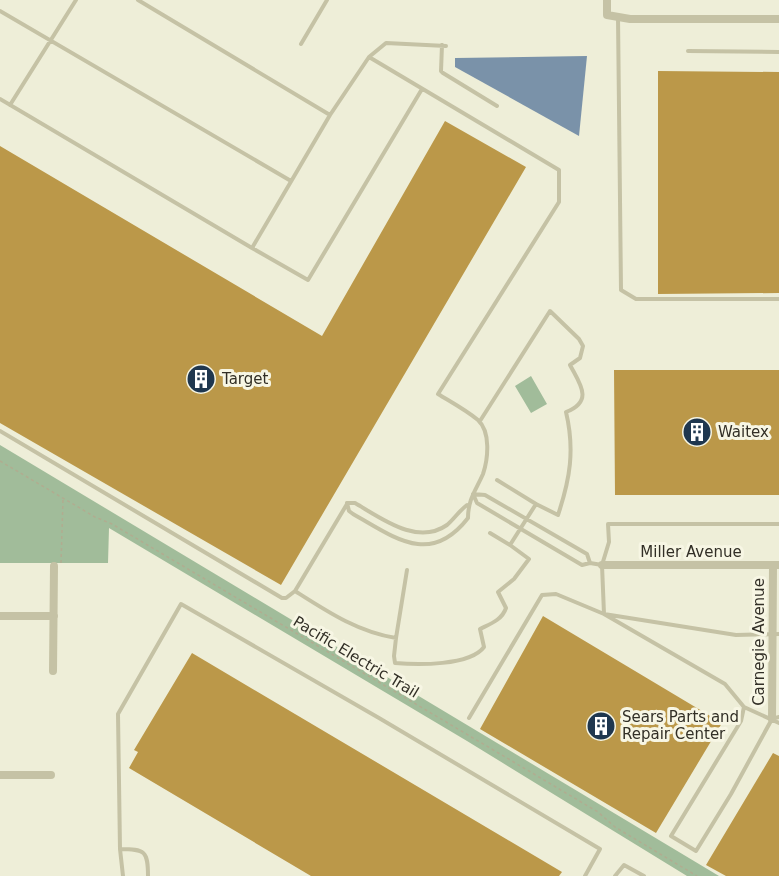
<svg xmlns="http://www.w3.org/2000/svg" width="779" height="876" viewBox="0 0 779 876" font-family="'DejaVu Sans',sans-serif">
	<rect width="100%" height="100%" fill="#eeeed8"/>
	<path fill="#a1bc9a" d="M531,376L547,404L531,413L515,386Z
		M0,445L719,876H687L467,741L109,528L108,563H0Z"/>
	<path fill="#7a92a9" d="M587,56L579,136L455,67V58Z"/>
	<path fill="#bb9849" d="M658,71L779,72V293L658,294Z
		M445,121L526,167L281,585L0,423V146L322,336Z
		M614,370H779V495H615Z
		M543,616L722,723L656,833L480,729Z
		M192,653L562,872L559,876H311L129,768L138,752L134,750Z
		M773,753L779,756V876H726L706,865Z"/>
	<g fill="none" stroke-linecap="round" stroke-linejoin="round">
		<path stroke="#b1ac90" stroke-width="1.5" stroke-dasharray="3 3" stroke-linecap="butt" d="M0,461L95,517L112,524L598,812L615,827L697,876
			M61,563L63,499"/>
		<path stroke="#c5c2a5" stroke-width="4" d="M138,0L330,115L369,57L559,170V202L438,394C451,402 466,410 478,420C491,432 488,459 483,474C476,490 468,499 468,518C430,567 394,537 353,514L349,511L347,503
			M0,11L291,181
			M618,17L621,290L636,299H779
			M301,44L327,0
			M442,45L441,71L443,73L497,106
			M688,51L779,52
			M369,57L386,43L446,46
			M0,99L252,248L330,115
			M10,105L76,0
			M252,248L308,280L422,89
			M0,431L282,598H286L295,591L347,504
			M497,480L536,504
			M473,494L477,503L582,565L590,563L602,565
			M473,494L485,495L587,554L590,563
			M347,503H355C381,518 417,546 447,525C454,519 459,511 467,505
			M779,524H608L609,542L602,565L604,614L725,684L744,707L741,721L671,836L696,851L731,794L772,719L779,717
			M490,533L510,545
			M295,591C328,612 358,632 396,638L394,656L395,663C417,665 470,666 484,647L480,629C490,624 502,620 506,608L498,592L514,579L529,559L510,545L536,504L558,515C570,479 575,450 566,412C594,401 580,384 570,365L580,358L583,346L579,339L550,311L480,421
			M396,638L407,570
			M744,707L779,723
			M469,718L542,595L556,594L604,614L736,635L779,634
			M120,849C145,849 148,851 148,876
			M123,876L120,849L118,714L181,604L379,718L600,849L585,876
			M615,876L624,865L644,876"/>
		<path stroke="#c5c2a5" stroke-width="8" d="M607,0V15L630,19H779
			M602,565H779
			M0,616H54
			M53,671L54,566
			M772,719L773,565
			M0,775H51"/>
	</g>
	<defs>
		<g id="building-disc" transform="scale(1.5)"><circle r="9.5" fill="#1f374f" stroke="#f7f6e4"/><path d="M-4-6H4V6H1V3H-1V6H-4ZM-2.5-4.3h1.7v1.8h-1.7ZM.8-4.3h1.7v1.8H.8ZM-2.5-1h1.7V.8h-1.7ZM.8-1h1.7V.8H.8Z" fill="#fff"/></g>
	</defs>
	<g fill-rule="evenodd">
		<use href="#building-disc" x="201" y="379"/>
		<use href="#building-disc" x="697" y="432"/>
		<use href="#building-disc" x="601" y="726"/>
	</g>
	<g text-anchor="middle" stroke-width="6" stroke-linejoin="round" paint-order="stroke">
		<g font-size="15" fill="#322f26" stroke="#f7f6e4" text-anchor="start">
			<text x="222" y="384">Target</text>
			<text x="718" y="437">Waitex</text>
			<text x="622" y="722">Sears Parts and<tspan x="622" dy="17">Repair Center</tspan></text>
		</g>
		<g font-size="15" fill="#322f26" stroke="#f7f6e4">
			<text x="691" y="557">Miller Avenue</text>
			<text transform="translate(759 642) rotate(-90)" y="5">Carnegie Avenue</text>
			<text transform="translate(356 657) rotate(31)" y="5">Pacific Electric Trail</text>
		</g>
	</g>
</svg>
